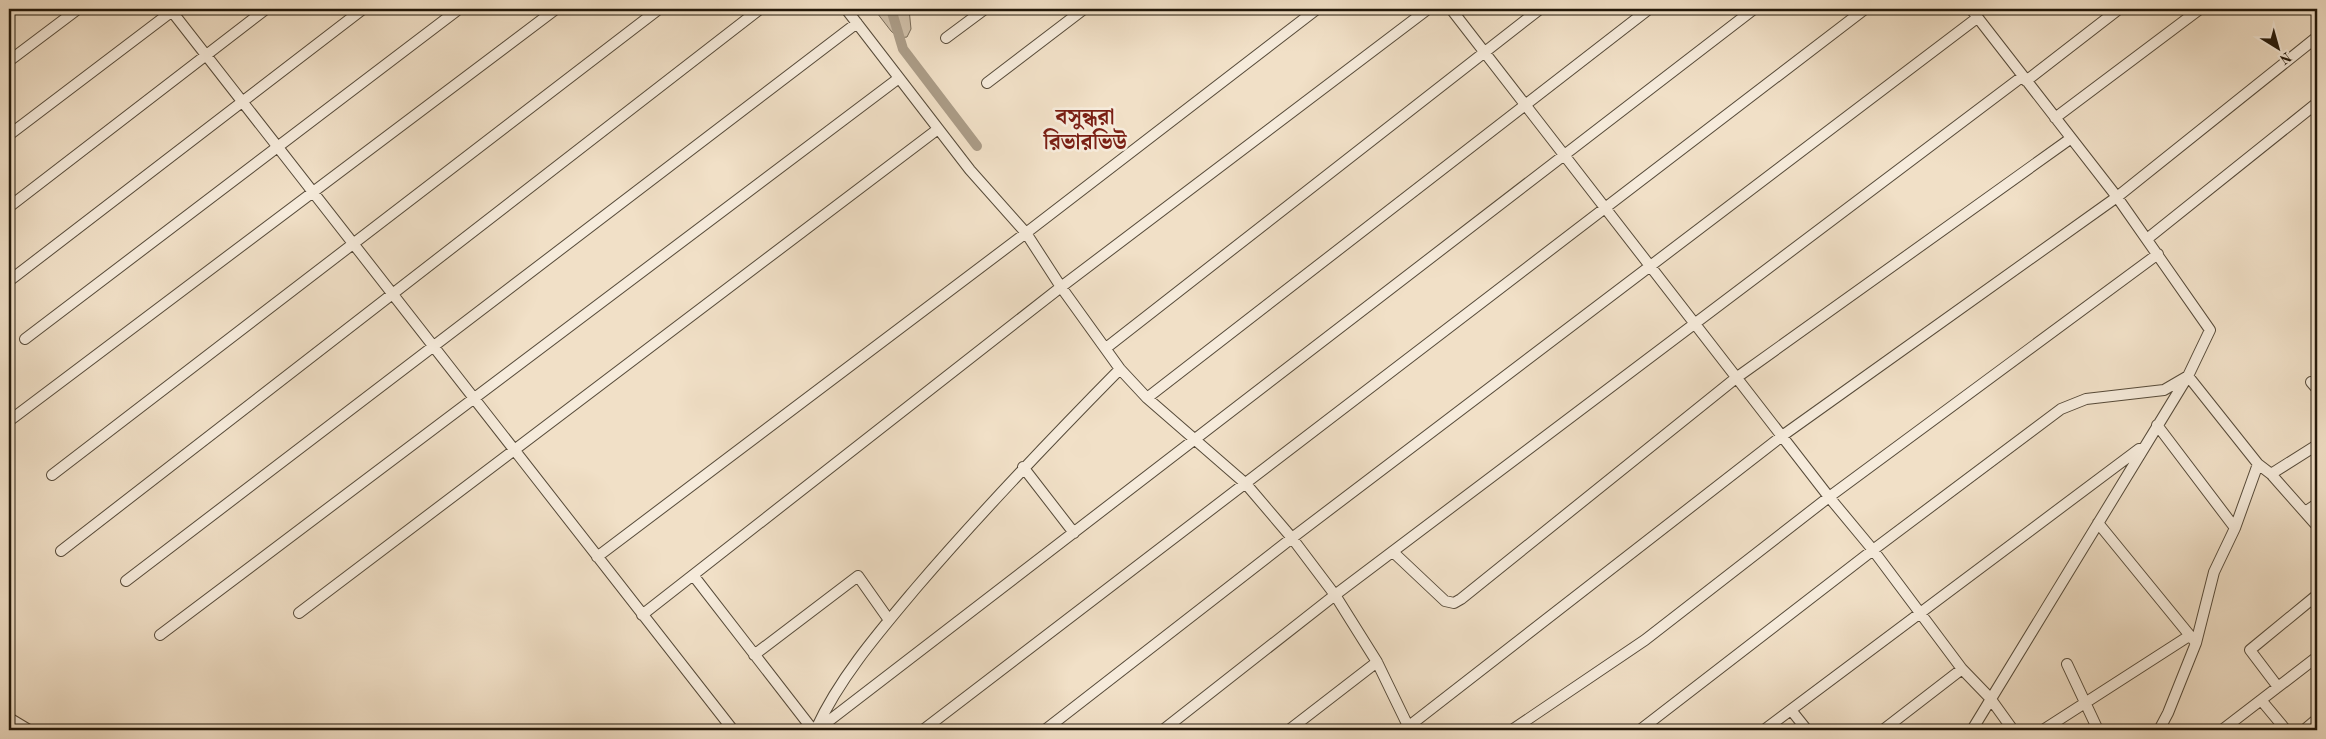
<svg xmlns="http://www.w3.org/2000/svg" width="2326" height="739" viewBox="0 0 2326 739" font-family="'Old Standard TT','Noto Serif Bengali',serif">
	<rect width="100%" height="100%" fill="#f1e0c7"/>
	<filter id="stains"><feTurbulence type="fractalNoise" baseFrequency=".004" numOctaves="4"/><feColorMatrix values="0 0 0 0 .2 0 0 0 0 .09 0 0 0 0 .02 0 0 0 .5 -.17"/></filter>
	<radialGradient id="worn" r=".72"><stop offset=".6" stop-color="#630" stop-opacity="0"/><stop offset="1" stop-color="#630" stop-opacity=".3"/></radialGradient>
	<path fill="#cebea7" stroke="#786b58" d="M874,9H909L911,29L907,37L899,38L891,31Z"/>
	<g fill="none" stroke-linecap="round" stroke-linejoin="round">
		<path stroke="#ab9c87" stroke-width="10" d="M891,9L903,49L977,146"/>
		<g stroke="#564a39" stroke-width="12">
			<path id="minor" d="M170,9L733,730
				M846,9L970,170L1026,233L1061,287L1120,369L1147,398L1246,484L1292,538L1335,595L1377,662L1410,730
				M1451,9L1829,497L1873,550L1962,669L1990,698L2013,730
				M1971,9L2117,197L2210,330L2188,376L1972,730
				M946,38L985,9
				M9,61L78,9
				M2026,81L2119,9
				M987,83L1084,9
				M2055,118L2200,9
				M9,135L175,9
				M9,207L266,9
				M2147,239L2317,103
				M9,281L363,9
				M25,339L459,9
				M1106,348L1540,9
				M2311,382L2317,389
				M1147,398L1649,9
				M9,421L556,9
				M2157,425L2235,528
				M1023,467L1074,533
				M2271,474L2317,445
				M52,475L659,9
				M2305,512L2317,504
				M2098,523L2196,643L2168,713L2159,730
				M61,551L760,9
				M1393,552L1445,601L1454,603L1461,599L1736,378L2070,139
				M597,557L1026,233L1317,9
				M693,575L813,730
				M126,581L857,23
				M299,613L938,129
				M642,615L1061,287L1428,9
				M160,635L899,78
				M2196,643L2214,572L2235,528L2258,464
				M754,655L858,576L889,620
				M2067,664L2098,730
				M2278,687L2250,650L2317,595
				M2261,700L2286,730
				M1791,710L1807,730
				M9,718L29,730
				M816,729C840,677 879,632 916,588C981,512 1050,440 1120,369
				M817,730L1754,9
				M923,730C1238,491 1550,248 1865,9
				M1045,730L1292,538L1977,18
				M1163,730L1335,595L2023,76
				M1289,730L1377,662
				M1404,730L1782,436L2117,197L2317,37
				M1512,730L1645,640L1829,497L2158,254
				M1640,730L1873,550L2061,409L2086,399L2164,390L2188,376L2258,464L2271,474L2317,526
				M1764,730L2139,449
				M1883,730L1962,669
				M2043,730L2189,636
				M2222,730L2317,657
				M2304,730L2317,719"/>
		</g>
		<use href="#minor" stroke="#f6ebdb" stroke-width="10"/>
	</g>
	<g text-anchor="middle" stroke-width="5" stroke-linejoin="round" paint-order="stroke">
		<g font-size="22" font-weight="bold" fill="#7a1f14" stroke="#f6ebdb">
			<text x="1085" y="124">বসুন্ধরা<tspan x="1085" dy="25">রিভারভিউ</tspan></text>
		</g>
	</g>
	<rect width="2326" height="739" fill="none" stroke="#f1e0c7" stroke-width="30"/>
	<rect x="10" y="10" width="2306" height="719" fill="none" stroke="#23180a" stroke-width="2.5"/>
	<rect x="15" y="15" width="2296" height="709" fill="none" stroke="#23180a"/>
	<g transform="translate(2278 48) rotate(143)" stroke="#f6ebdb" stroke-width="4" paint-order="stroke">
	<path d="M0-4L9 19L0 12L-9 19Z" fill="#23180a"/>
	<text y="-8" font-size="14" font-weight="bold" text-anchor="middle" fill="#23180a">N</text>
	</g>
	<rect width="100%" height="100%" filter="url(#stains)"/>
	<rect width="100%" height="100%" fill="url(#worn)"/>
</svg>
